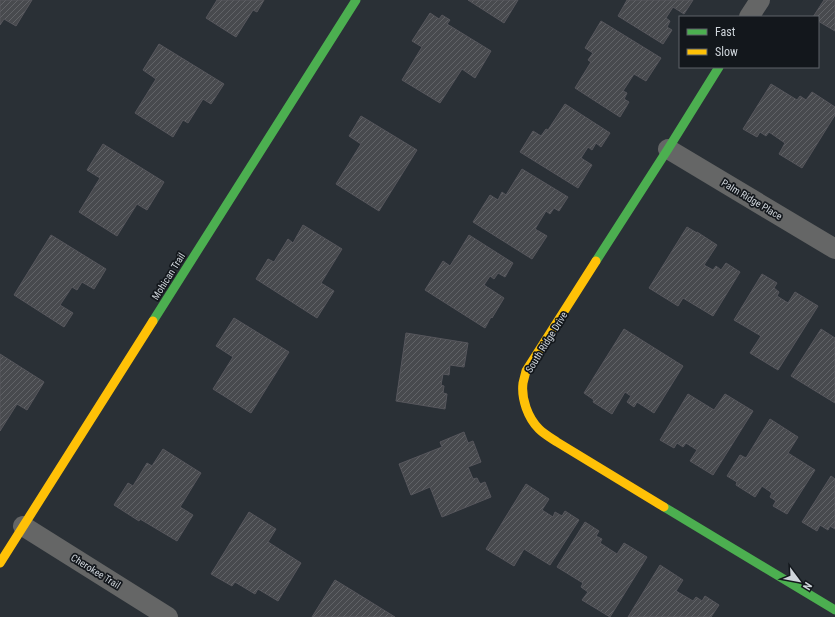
<svg xmlns="http://www.w3.org/2000/svg" width="835" height="617" viewBox="0 0 835 617" font-family="'Roboto Condensed',sans-serif">
	<defs>
		<pattern id="building-hatch" width="6" height="6" patternUnits="userSpaceOnUse"><rect width="6" height="6" fill="#484a4e"/><path d="M-1 1l2-2M0 6l6-6M5 7l2-2" fill="none" stroke="#616367"/></pattern>
	</defs>
	<rect width="100%" height="100%" fill="#2a3036"/>
	<path fill="url(#building-hatch)" stroke="#56565c" d="M0,0H32L16,26L4,19L0,25Z
		M217,0H264L257,12L253,10L236,37L206,18Z
		M468,0H518L504,23Z
		M627,0H693L684,14L673,7L666,18L670,21L667,27L672,30L663,44L618,16Z
		M824,0H835V31L818,21V17H813Z
		M430,13L439,19L442,15L450,20L447,24L491,51L475,78L462,69L440,103L402,80L422,47L412,41Z
		M601,21L661,58L646,81L634,74L623,91L627,93L624,99L629,102L620,117L575,88L591,62L588,60L593,53L585,48Z
		M159,44L224,84L211,104L203,99L188,123L183,120L173,137L135,113L156,79L143,70Z
		M771,84L797,100L800,96L806,100L812,92L835,107V115L802,168L779,154L785,143L769,132L766,136L760,132L757,137L743,129Z
		M565,104L610,133L601,147L596,143L592,150L588,147L581,158L592,165L578,188L520,152L533,131L541,136L546,129L548,130Z
		M361,116L417,150L379,211L336,184L361,144L349,136Z
		M103,144L164,182L147,210L137,204L117,236L79,212L100,178L87,170Z
		M522,169L568,197L559,211L554,208L550,214L546,211L535,229L547,236L532,259L473,222L490,195L498,200L502,192L506,195Z
		M303,225L342,249L321,283L334,291L317,318L256,279L268,259L274,262L288,239L293,243Z
		M687,227L697,233V232L717,245L704,265L713,270L716,266L721,270L726,263L740,272L713,316L683,298L678,306L649,288Z
		M51,235L106,269L94,289L82,282L77,290L72,287L60,305L73,313L64,327L14,295Z
		M469,235L513,263L505,277L498,273L494,279L490,276L484,285L504,298L492,318L491,317L485,328L425,290L443,261L450,266Z
		M762,274L777,283L774,288L779,292L777,296L788,303L795,292L818,306L778,370L750,353L761,336L734,320Z
		M234,318L289,352L251,413L213,389L233,357L216,346Z
		M624,329L683,366L654,413L637,402L634,407L627,402L631,396L625,392L612,414L593,402L594,400L584,393Z
		M821,329L835,338V403L791,376Z
		M406,333L468,343L464,367L450,365L449,375L443,374L441,385L444,386L443,393L447,394L445,409L396,401Z
		M0,354L44,382L27,410L17,404L0,431Z
		M688,394L714,410L725,394L753,411L713,475L690,461L697,450L686,443L683,447L677,443L674,448L660,440Z
		M770,419L798,437L788,453L815,470L787,514L773,506L776,501L770,497L772,493L762,486L755,497L736,485L737,482L727,476L740,455L746,458Z
		M464,432L468,443L473,441L481,462L468,467L473,479L477,478L480,484L485,482L491,497L442,517L430,487L411,495L399,464L442,447L440,442Z
		M163,449L201,473L180,507L193,515L177,541L140,519L139,521L114,505L128,483L133,486L147,463L152,466Z
		M831,476L835,479V529L830,526L828,530L820,525L817,531L802,522Z
		M526,484L549,499L542,510L553,517L555,512L562,516L565,511L579,520L550,565L524,549L514,566L486,549Z
		M249,512L276,529L268,542L301,563L278,601L258,589L255,594L235,582L232,586L211,574Z
		M585,522L599,531L596,536L602,539L600,543L617,554L624,543L647,557L610,617L582,600L588,592L581,587L583,583L557,567Z
		M660,565L683,580L676,591L693,601L696,597L702,601L705,596L719,605L711,617H628Z
		M335,580L353,591L395,617H312Z"/>
	<g fill="none" stroke-linecap="round" stroke-linejoin="round">
		<path stroke="#656666" stroke-width="20" d="M749,17L760,0
			M668,149L835,249
			M23,526L168,617"/>
		<path stroke="#4caf50" stroke-width="9" d="M596,261L668,149L719,67
			M153,321L356,0
			M664,507L835,610"/>
		<path stroke="#ffc107" stroke-width="9" d="M596,261L526,371C525,375 524,379 523,383C521,399 528,418 539,429C544,434 551,438 557,442L664,507
			M0,563L153,321"/>
	</g>
	<g text-anchor="middle" stroke-width="3.5" stroke-linejoin="round" paint-order="stroke">
		<g font-size="10" fill="#cfd5db" stroke="#13171c">
			<text transform="translate(752 199) rotate(31)" y="4">Palm Ridge Place</text>
			<text transform="translate(168 276) rotate(-58)" y="4">Mohican Trail</text>
			<text transform="translate(546 342) rotate(-58)" y="4">South Ridge Drive</text>
			<text transform="translate(96 571) rotate(32)" y="4">Cherokee Trail</text>
		</g>
	</g>
	<rect x="679" y="16" width="140" height="52" fill="#13171c" stroke="#5e6368"/>
	<rect x="687" y="29" width="20" height="6" fill="#4caf50" stroke="#5e6368"/>
	<text x="715" y="36" font-size="12" fill="#cfd5db">Fast</text>
	<rect x="687" y="49" width="20" height="6" fill="#ffc107" stroke="#5e6368"/>
	<text x="715" y="56" font-size="12" fill="#cfd5db">Slow</text>
	<g transform="translate(799 581) rotate(122)" stroke="#13171c" stroke-width="3" paint-order="stroke">
	<path d="M0-3L7 15L0 10L-7 15Z" fill="#cfd5db"/>
	<text y="-6" font-size="11" font-weight="bold" text-anchor="middle" fill="#cfd5db">N</text>
	</g>
</svg>
